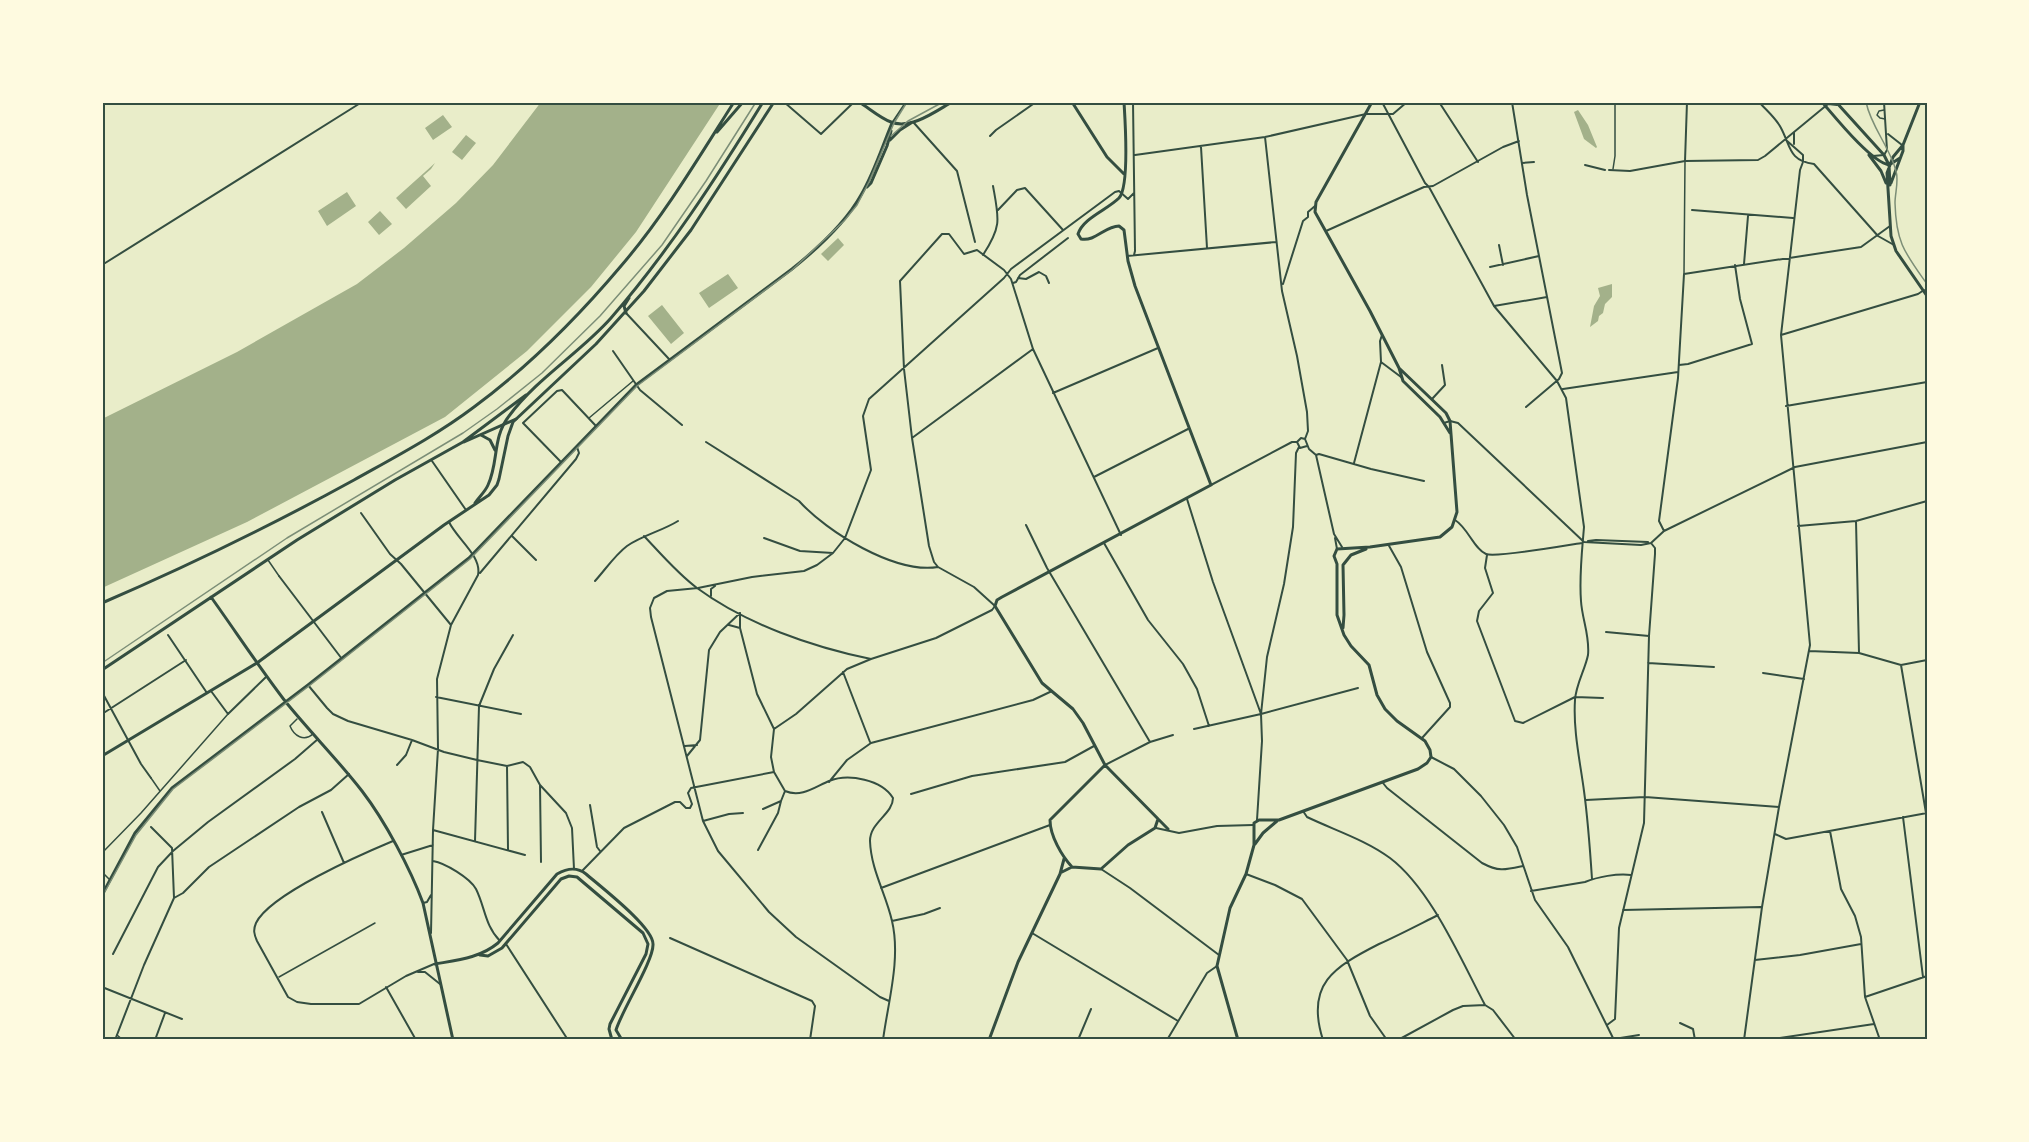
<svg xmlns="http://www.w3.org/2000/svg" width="2029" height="1142" viewBox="0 0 2029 1142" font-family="Manrope,sans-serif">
	<rect width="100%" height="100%" fill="#e9edc9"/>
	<path fill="#a3b18a" d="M541,102H721L636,232L591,287L527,351L445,417L247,522L102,588V419L237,352L357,284L404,248L456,203L493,165Z
		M1578,110L1588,125L1597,147L1596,148L1584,139L1574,112Z
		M443,115L452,127L433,140L425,128Z
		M466,135L476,143L462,160L452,152Z
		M435,163L431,169L423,176L431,186L406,209L396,198Z
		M347,192L356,206L327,226L318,211Z
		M380,211L392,224L379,235L368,222Z
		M838,238L844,245L828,261L821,254Z
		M728,274L738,288L709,308L699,293Z
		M1612,284V297L1605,304L1603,313L1599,316L1598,321L1590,327L1594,306L1600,296L1598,288Z
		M662,305L684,333L671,344L648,316Z"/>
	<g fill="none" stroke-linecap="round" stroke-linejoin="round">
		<path stroke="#344e41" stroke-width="1.5" d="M1884,110L1879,111L1877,115L1880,118L1885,119
			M589,418L633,381
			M297,719L290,726C294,736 304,742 313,734
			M279,977L375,923
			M117,1035L123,1040"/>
		<path stroke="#344e41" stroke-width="1.5" d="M1613,169L1615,156V102
			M1684,273L1685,161
			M268,560L279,576
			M151,778L160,791
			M102,853L141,813L228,714
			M102,872L109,879"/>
		<path stroke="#344e41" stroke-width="2" d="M784,102L821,134L854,102
			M1133,102L1135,251L1134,255
			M1382,102L1425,183L1429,187L1494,306L1557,381L1566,398L1584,527C1582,552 1579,576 1581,601C1582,619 1590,636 1588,655C1585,670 1576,684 1575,700C1573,730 1580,761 1584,791C1588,820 1590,849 1592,879
			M1439,102L1478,162
			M1512,102L1527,195L1562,373L1559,379L1526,407
			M1759,102C1766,110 1776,118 1781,128C1791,147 1789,161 1814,164L1878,236L1894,245
			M892,123L906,102
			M914,123L957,171L975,242
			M1888,134L1902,145
			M990,136L996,130L1036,102
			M1265,137L1282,291L1297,356L1307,412L1308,431L1305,439
			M1786,140L1803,155V162
			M1794,144V132
			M1201,147L1207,248
			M1135,155L1265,137L1366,114H1393L1407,102
			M1873,156L1884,155L1887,150L1884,102
			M1685,161L1687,102
			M1522,163L1534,162
			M1585,165L1605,170
			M1609,170L1630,171L1685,161L1758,160L1765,156L1828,104L1837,105
			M998,210L1017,190L1025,188L1063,230
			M1692,210L1793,218
			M1326,231L1424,187L1433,186L1503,147L1519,141
			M1499,245L1503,265
			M983,255C1002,226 999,219 993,186
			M1127,256L1276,242
			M1744,264L1748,216
			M102,265L362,102
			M1490,267L1539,256
			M1018,278L1026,279L1039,272L1046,276L1049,283
			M1013,283L1016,282L1020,275L1068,238
			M1283,284L1303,221L1308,217V212L1315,206
			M1494,306L1547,297
			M626,313L669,359
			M1781,335L1918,294L1924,290
			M613,351L640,390L682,425
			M1381,362L1401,377
			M1679,365L1688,364L1752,344L1740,299L1735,265
			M1563,389L1678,372
			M1053,393L1158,348
			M1432,399L1445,385L1442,365
			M1786,406L1927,382
			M1444,423L1450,421L1458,423L1584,542
			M912,438L1033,349
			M706,442L799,501C827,532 895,574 938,567
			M1297,442L1300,448L1307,446
			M1316,455L1319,454L1371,469L1424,481
			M432,461L466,510
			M561,462L523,423L557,391L562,390L596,426
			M1354,463L1381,362L1380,341L1382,335
			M1094,477L1188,429
			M1211,485L1292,442H1297L1301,438L1305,439L1309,449L1316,455L1334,534L1342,547
			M1187,499L1213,582L1261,714
			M361,513L390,554L401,564L451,625
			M1455,520C1468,528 1474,549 1486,554C1495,558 1569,545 1582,543
			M1856,521L1859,653
			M1026,525L1047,568L1150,742
			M1798,526L1856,521L1927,501
			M1664,531L1659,521L1678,378L1684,274L1861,247L1890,226
			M512,536L536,560
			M644,536C661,554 678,574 697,588C746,624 812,647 871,659
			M764,538L800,551L833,553
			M1335,538L1337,549
			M1588,541L1596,540L1648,542
			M1584,542L1641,545L1651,543L1664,531L1795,467L1927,442
			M1104,543L1148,620L1183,664L1197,689L1209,726
			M1388,544L1401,567L1427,652L1450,703V707L1422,738
			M1487,555L1485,568L1493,593L1479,611L1477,621L1515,721L1523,723L1575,697L1603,698
			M480,573L576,459L579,453L577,447
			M279,576L342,659
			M595,581C605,570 615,555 627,546C643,535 662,531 678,521
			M711,596V589L715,586
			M740,613V628L757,694L774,729L771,757L774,772L785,791C801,798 815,787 829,781C849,773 882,780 893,798C893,814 870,822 870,841C871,870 886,894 892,921C901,959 888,1002 883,1040
			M729,625L740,628
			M1606,632L1649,636
			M168,635L207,693
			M1809,651L1859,653L1901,665L1927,660
			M1648,663L1714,667
			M1901,665L1926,813
			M843,672L870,742
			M1763,673L1804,679
			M308,685L327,708L333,714L348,721L412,740L444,752L477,760L507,766L523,762L530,767L540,785L566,813L572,828L574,869
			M211,691L228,714L266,677
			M102,692L141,764L151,778
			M436,697L521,714
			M102,714L186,660
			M774,729L796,714L847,669L871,659L936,638L992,610L995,606L974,587L938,567L934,562L929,546L912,438L904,369L900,281L942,234H949L964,254L977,250L1004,270L1011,279L1033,349L1121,535
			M1194,729L1261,714L1358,688
			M685,746L697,745
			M687,756L700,740L709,650L720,632L740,613
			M1431,757L1454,769L1481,796L1504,825L1517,847L1535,900L1568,947L1614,1040
			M397,765L406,755L412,740
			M1105,765L1150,742L1173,735
			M507,766L508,850
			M829,782L847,760L871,743L1033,700L1052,691
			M1383,783L1387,788L1482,863C1499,872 1505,870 1523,866
			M540,785L541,862
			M911,794L972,776L1065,762L1094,746
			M1586,800L1645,797L1779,807
			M590,805L597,847L600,851
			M763,809L781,801L785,791
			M1303,811L1307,817C1334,830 1366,840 1390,858C1431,889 1461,960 1485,1005L1493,1010L1516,1040
			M322,812L344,863
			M1903,817L1923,977
			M1257,820L1262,741L1261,714L1267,657L1284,584L1293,527L1296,453L1299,447
			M703,821L729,814L743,813
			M1156,828L1179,833L1217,826L1253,825
			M433,830L525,855
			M1830,831L1841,889L1855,916L1861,937L1865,997L1880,1040
			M1775,834L1786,839L1927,813
			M393,841C362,854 270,894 256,923C253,930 254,934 257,941L288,997L297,1002L311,1004H359L406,976L434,964
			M475,841L479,706L494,669L513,635
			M758,850L778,813L781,801
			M401,855L433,845
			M433,861C445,863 470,878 476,889C485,907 485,926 500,941
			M1101,869L1130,888L1219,955
			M582,871L624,828L675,802H680L686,808H690L692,804L688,793L691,788L774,772
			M1246,874L1275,885L1302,899L1347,960L1370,1016L1387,1040
			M881,888L1050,825
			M1531,891L1585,882C1597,877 1618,873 1631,875
			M174,898L183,893L209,867L299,807L331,790L349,774
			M423,903L427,902L431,895
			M1623,910L1761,907
			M892,921L924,914L940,908
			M431,933L433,830L438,749L437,679L451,625L478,575C482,556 457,539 449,522
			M1032,933L1178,1021
			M670,938L812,1001L815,1006L810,1040
			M506,944L568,1040
			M113,954L158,867L173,851L208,822L295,759L318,739
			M1755,960L1800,955L1861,944
			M418,972H425L440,984
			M102,987L182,1019
			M386,987L416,1040
			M1865,997L1927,976
			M889,1001L880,997L796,937L769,912L718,851L703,821L651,617L650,608L654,598L667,591L698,588L752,577L804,571L817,565L833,553L845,538L871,470L863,416L869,399L1004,278L1011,269L1115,192L1119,191L1128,199L1134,193
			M1680,1023L1693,1029L1695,1040
			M1607,1025L1615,1019L1619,928L1644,823L1649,636L1655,554V548L1651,543
			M1614,1039L1639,1035
			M115,1040L144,965L174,898L172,848L151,827
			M155,1040L165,1013
			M1078,1040L1091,1009
			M1167,1040L1207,973L1217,966
			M1323,1040C1305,984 1334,967 1379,944C1399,935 1418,925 1438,915
			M1398,1040L1453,1010L1463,1006L1485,1005
			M1744,1040L1762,907L1779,807L1810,645L1781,335L1800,170L1803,162
			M1767,1040L1874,1024"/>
		<path stroke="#344e41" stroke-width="3" d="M1072,102L1107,157L1125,175
			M1124,102C1125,120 1130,186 1119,198C1107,210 1083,218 1078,234L1081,239C1095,242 1105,226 1119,226L1124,230L1128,261L1135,286L1211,485L1002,597L997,600L995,606L1042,683L1073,709L1083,723L1105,765L1168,829
			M1372,102L1316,202L1315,212L1370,311L1399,368L1403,381L1440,417L1450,433
			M890,140L900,130L911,123
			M867,187L871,183L887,146L891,131
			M481,435L490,440L495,450
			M464,442L516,419
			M211,597C236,632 259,667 285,701C310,732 338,760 362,791C385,821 410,868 423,903L453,1040
			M1343,628L1344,615L1343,565L1351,555L1366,549
			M102,670L297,540L395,480L463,442L526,395
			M1255,844L1263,833L1277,821
			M1072,867C1062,856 1050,836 1050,820L1105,765
			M1062,872L1072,867L1101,869L1128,845L1155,828L1158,819
			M102,895L135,833L172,788L308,685L469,558L636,385L792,269C817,249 845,224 861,195C874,173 882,147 892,123
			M480,955L488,956L502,948L561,879L569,876L577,877L643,933L648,944L646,954L610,1024L609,1029L612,1040
			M435,964C458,960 480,958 498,943L557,874C568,868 577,867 586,874C601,887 653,927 653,944C654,960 622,1010 616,1030L622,1040
			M989,1040L1018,962L1060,874L1064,859
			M1238,1040L1217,966L1230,908L1246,874L1254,845V823L1259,820H1279L1418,769L1427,763L1431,757L1430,750L1425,741L1397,721L1385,709L1377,695L1369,665L1351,646L1344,635L1337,615V564L1334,556L1337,549L1370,547L1440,537L1452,527L1457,512L1450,421L1446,413L1399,368"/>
		<path stroke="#344e41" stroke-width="3" d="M859,102C869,108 880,118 891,122C911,130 936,111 952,102
			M1822,102C1835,117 1871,162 1889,165L1900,158
			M1836,102L1884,155L1889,165L1890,185
			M717,132L743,102
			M1903,145L1893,157L1887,173L1891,236L1896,251L1927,296
			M1869,155L1881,171L1886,183
			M1891,183L1903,151V145L1920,102
			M626,313L624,306L629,298
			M475,503C479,497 485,492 488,485C499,461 492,438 509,416C537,378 580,353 611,318C669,251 717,177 763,102
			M102,603C188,566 272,525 354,480C395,457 437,435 474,407C528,367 578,317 621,266C664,216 699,157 734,102
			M102,756L257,663L444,525L489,495L497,485L499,479L508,436L513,422L596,344L644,291L691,230L774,102"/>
		<path stroke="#7c8e77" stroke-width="1.5" d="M1866,102C1871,127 1890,147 1896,171C1899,181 1895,193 1895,203C1896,243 1905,253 1927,284
			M891,136L908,121L943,102
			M102,663L287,538L463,433L497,409L542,373L600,316L662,245L706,181L756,102
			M102,897L136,835L173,789L309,686L470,559L637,386L792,270L844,221L857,205L869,182L894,123L907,102"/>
	</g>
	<rect width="2029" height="1142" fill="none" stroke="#fefae0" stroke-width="207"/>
	<rect x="104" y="104" width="1822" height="934" fill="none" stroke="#344e41" stroke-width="2"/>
</svg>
